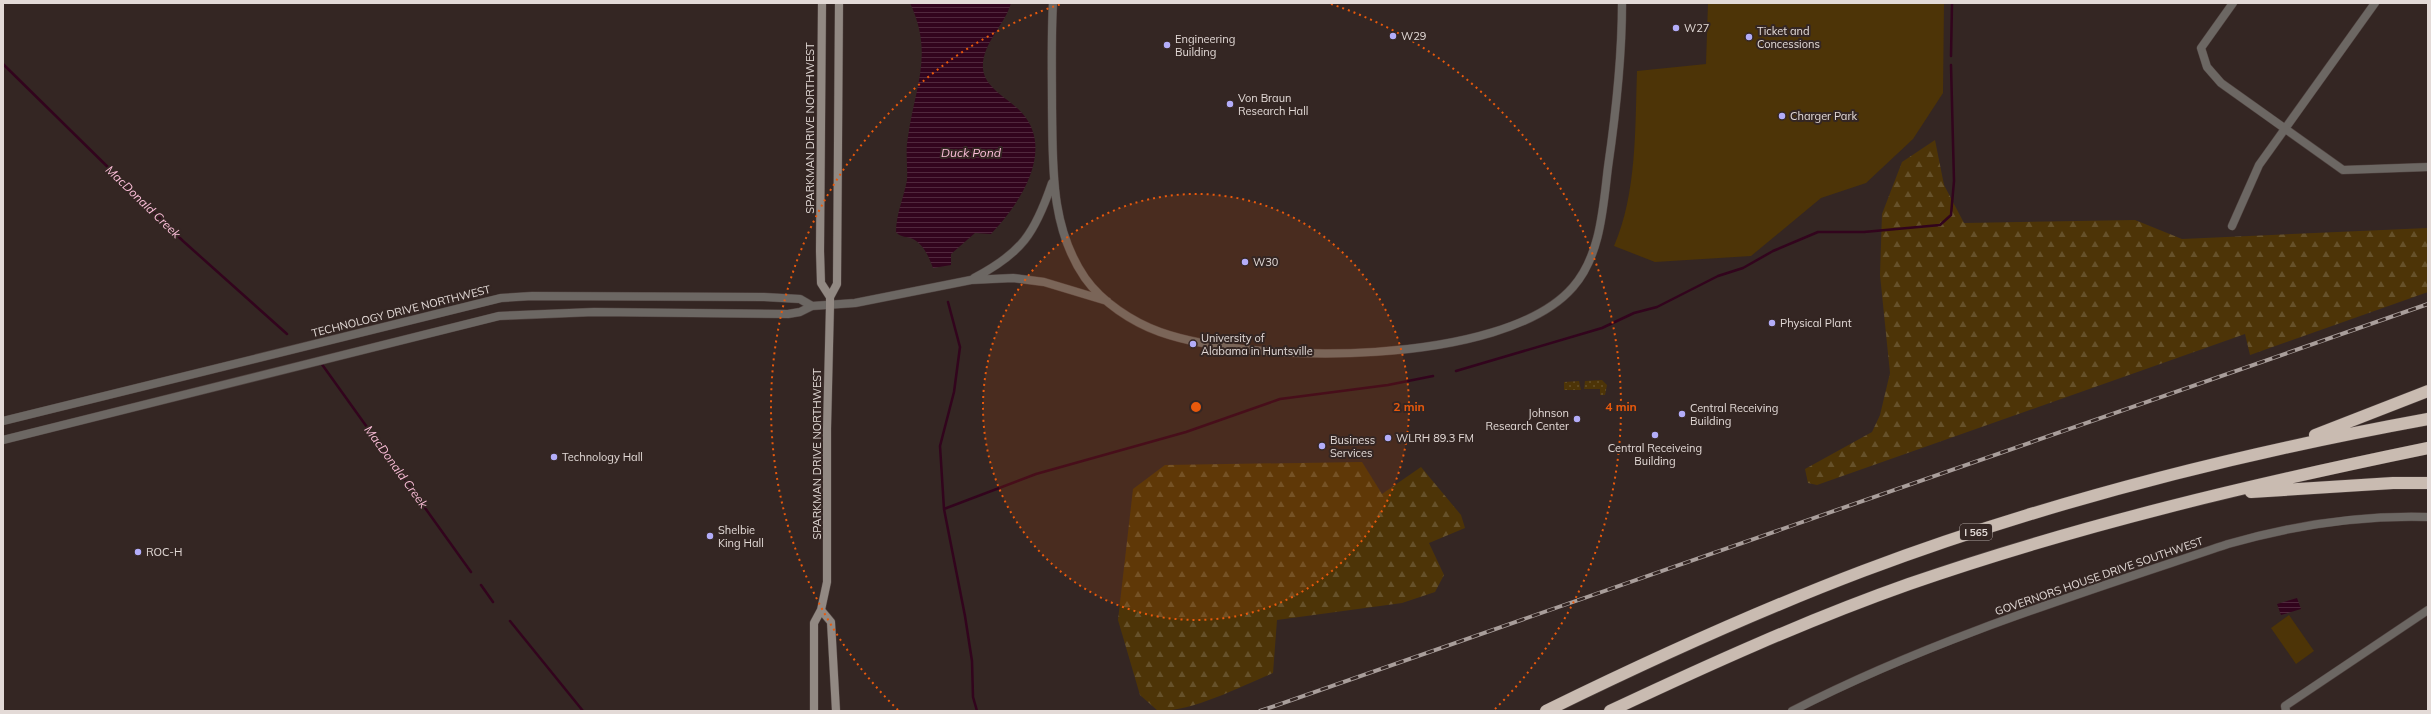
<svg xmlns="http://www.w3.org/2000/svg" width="2431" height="714" viewBox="0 0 2431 714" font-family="Mulish,sans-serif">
	<defs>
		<pattern id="grass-dots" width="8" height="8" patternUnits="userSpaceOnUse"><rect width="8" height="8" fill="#4d3407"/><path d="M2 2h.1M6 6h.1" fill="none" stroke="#66512a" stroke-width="1.8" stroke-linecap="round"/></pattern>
		<pattern id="forest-firs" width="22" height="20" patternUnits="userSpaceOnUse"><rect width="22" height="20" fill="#4d3407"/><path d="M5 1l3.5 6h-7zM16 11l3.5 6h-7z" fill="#66512a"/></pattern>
		<pattern id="water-rules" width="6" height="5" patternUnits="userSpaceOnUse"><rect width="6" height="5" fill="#32041d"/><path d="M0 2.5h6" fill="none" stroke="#50283d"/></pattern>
	</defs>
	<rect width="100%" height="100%" fill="#342623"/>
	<path fill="url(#grass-dots)" d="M1602,380L1607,385L1605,395H1600V389H1584L1585,381Z
		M1579,381L1581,390H1564V382Z"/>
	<path fill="url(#forest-firs)" d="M1935,140L1944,185L1964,223L2135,220L2182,239L2428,228V292L2250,355L2245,334L1817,485L1808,483L1805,469L1872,432L1880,415L1890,373L1880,275L1882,214L1902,162Z
		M1362,462L1382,494L1421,467L1461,515L1465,528L1429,543L1444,575L1435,592L1402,603L1277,620L1273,673C1239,687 1194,711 1158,711L1140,695L1118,620L1133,489L1165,465Z"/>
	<path fill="#4d3407" d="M1708,3H1944L1943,93L1913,139L1866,183L1821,198L1751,256L1655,262L1614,246C1637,193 1635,129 1637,71L1706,64Z
		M2289,615L2314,651L2296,664L2271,628Z"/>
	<path fill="url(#water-rules)" d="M910,3H1011C1005,25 981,44 983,69C985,89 1010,99 1022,113C1056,151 1018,206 991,234L975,233L951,254V265L933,268C929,257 924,245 913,239C907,236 901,238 896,232C896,214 904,197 907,180C908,166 905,152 908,137C915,86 934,54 910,3Z
		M2297,598L2301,609L2281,615L2277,604Z"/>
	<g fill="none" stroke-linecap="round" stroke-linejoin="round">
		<path stroke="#32041d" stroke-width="2.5" d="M1951,56L1952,3
			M3,64L183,241L287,334
			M948,302L960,347L954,392L940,446L944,509L965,616L972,661L973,697L977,711
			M321,363L471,572
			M1456,371L1602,328L1634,313L1657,307L1718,276L1743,268L1773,251L1818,232H1864L1940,225L1951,215L1954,181L1951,65
			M944,509L1036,474L1186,432L1280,399L1388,385L1433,376
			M481,585L493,602
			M510,621L583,711"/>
		<g stroke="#504340" stroke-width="9">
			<path id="street" d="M1053,3C1051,38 1052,73 1052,108C1053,167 1050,227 1085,278C1102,302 1132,322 1160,332C1253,365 1504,367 1573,287C1601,255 1603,207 1608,167C1616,112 1622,60 1622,3
				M2233,3L2201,48L2207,67L2221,83L2343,170L2428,167
				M2232,226L2259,165L2375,3
				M974,278C1022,253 1035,233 1052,183
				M3,421L501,298L532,296L764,297L800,299L812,306
				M3,440L499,316L594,312L788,314L800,312L812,306L855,303L971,280L1013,278L1044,282L1107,301
				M1792,711C1932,639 2079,594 2228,544C2294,525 2359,515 2428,517
				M2286,711L2285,706L2428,610"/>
		</g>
		<g stroke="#504340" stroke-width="9">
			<path id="secondary" d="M822,3L820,251L821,283L830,297
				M821,610L831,622L836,711
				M814,711V623L821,610L827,582V429L830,305V297L837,284L839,3"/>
		</g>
		<g stroke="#504340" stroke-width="13">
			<path id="highway" d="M2315,435L2428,391
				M2251,492L2393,483H2428
				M1546,711C1650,660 1755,612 1863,571C2046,502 2236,454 2428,419
				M1610,711C1708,665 1807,620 1909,584C2079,525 2253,484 2428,448"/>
		</g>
		<use href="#street" stroke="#6c6763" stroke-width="8"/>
		<use href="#secondary" stroke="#928983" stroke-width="8"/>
		<use href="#highway" stroke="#c9bbb1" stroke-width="12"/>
		<g stroke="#a99e9b" stroke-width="4">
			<path id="rail" d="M1260,711L2428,304"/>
		</g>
		<use href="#rail" stroke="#342623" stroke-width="2.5" stroke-dasharray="8" stroke-linecap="butt"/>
	</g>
	<circle cx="1196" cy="407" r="213" fill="#e8590c" fill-opacity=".12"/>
	<g fill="none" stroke="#e8590c" stroke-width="2" stroke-dasharray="2 4">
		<circle cx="1196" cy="407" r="213"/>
		<path d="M898 710A425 425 0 0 1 1061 4M1331 4A425 425 0 0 1 1494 710"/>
	</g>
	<g fill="#b3adf9" stroke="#342623" stroke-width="1.5">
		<circle cx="1676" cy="28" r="4"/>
		<circle cx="1393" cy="36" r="4"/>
		<circle cx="1749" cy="37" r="4"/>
		<circle cx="1167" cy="45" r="4"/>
		<circle cx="1230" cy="104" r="4"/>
		<circle cx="1782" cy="116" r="4"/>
		<circle cx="1245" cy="262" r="4"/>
		<circle cx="1772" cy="323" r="4"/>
		<circle cx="1193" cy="344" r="4"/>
		<circle cx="1682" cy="414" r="4"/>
		<circle cx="1577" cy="419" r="4"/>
		<circle cx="1655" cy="435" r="4"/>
		<circle cx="1388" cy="438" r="4"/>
		<circle cx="1322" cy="446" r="4"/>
		<circle cx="554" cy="457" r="4"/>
		<circle cx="710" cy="536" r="4"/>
		<circle cx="138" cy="552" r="4"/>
	</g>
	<g text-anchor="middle" stroke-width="4" stroke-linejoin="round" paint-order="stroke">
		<rect fill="#342623" stroke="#aea4a1" stroke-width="1" x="1960" y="524" width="32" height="16" rx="3"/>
		<g font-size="10" font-weight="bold" fill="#e3dad7">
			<text x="1976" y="536">I 565</text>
		</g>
		<g font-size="11" fill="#e3dad7" stroke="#342623" text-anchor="start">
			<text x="1684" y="32">W27</text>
			<text x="1757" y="35">Ticket and<tspan x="1757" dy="13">Concessions</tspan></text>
			<text x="1401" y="40">W29</text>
			<text x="1175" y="43">Engineering<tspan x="1175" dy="13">Building</tspan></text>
			<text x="1238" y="102">Von Braun<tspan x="1238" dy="13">Research Hall</tspan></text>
			<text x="1790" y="120">Charger Park</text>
			<text x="1253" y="266">W30</text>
			<text x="1780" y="327">Physical Plant</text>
			<text x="1201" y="342">University of<tspan x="1201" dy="13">Alabama in Huntsville</tspan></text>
			<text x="1690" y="412">Central Receiving<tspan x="1690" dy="13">Building</tspan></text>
			<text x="1569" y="417" text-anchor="end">Johnson<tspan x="1569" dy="13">Research Center</tspan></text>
			<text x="1396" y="442">WLRH 89.3 FM</text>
			<text x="1330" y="444">Business<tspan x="1330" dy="13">Services</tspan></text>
			<text x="1655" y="452" text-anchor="middle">Central Receiveing<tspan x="1655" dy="13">Building</tspan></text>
			<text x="562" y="461">Technology Hall</text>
			<text x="718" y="534">Shelbie<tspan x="718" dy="13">King Hall</tspan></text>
			<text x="146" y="556">ROC-H</text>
		</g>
		<g font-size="11" fill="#e3dad7" stroke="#342623">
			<text transform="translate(810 128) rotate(-90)" y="4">SPARKMAN DRIVE NORTHWEST</text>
			<text transform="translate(401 311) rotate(-14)" y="4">TECHNOLOGY DRIVE NORTHWEST</text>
			<text transform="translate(817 454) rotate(-90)" y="4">SPARKMAN DRIVE NORTHWEST</text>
			<text transform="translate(2099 576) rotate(-19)" y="4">GOVERNORS HOUSE DRIVE SOUTHWEST</text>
		</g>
		<g font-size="12" font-style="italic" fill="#fbbed8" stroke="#342623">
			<text x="971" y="157">Duck Pond</text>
			<text transform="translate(143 202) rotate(44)" y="4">MacDonald Creek</text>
			<text transform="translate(396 467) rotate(54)" y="4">MacDonald Creek</text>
		</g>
	</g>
	<circle cx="1196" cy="407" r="6" fill="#e8590c" stroke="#342623" stroke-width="2"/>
	<g font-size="12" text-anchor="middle" font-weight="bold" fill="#e8590c" stroke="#342623" stroke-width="4" stroke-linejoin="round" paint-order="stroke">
		<text x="1409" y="411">2 min</text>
		<text x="1621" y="411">4 min</text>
	</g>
	<rect width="2431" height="714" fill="none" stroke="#e3dad7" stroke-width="8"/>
</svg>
